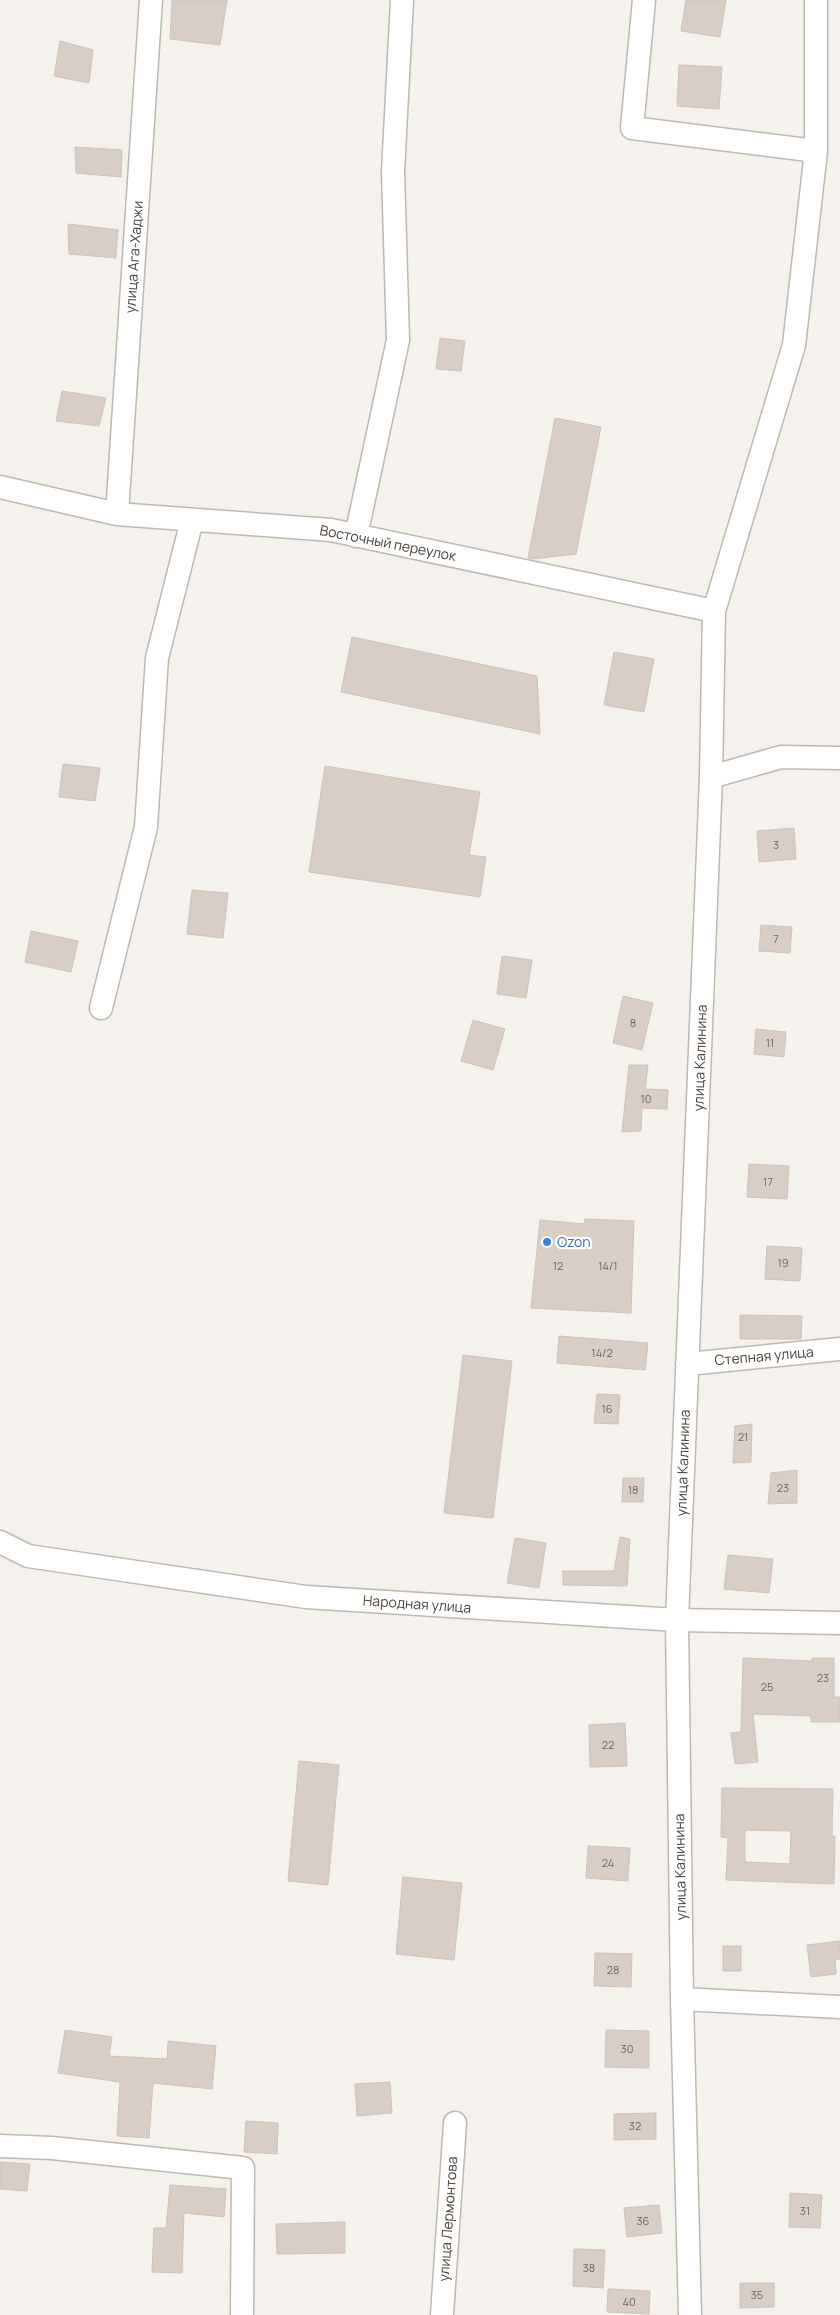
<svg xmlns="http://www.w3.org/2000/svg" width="840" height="2315" viewBox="0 0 840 2315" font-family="Manrope,sans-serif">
	<rect width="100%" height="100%" fill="#f5f1ec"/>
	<path fill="#d8cec5" stroke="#d0c2b6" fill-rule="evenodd" d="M172,0H227L220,45L170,39Z
		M686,0H726L720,37L681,31Z
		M60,41L93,50L89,83L54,76Z
		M679,65L722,67L719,109L677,106Z
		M75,147L122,150L121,177L76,173Z
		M68,224L118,230L116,258L69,254Z
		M440,338L465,341L461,371L436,369Z
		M62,391L106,398L99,426L56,421Z
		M555,418L601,427L576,554L532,559L528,558Z
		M352,637L537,676L540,734L341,692Z
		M614,652L654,659L644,712L604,705Z
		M63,764L100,768L95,801L59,797Z
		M325,766L480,792L469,855L486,857L480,897L309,872Z
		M794,828L796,859L759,862L757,831Z
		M192,890L228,893L223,938L187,934Z
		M761,925L792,927L790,953L759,951Z
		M31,931L78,941L71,972L25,962Z
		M502,956L532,960L526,998L497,994Z
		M623,996L653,1003L642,1050L613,1043Z
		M473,1020L505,1029L493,1070L461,1061Z
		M756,1029L786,1032L784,1057L754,1054Z
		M629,1065H648L645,1089L668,1090L667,1109L642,1108L641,1131L622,1132Z
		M749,1164L789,1166L787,1199L747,1197Z
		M585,1219L634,1221L631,1313L531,1308L540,1220L584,1224Z
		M767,1246L802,1248L800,1281L765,1279Z
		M740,1315L802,1316L801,1339H740Z
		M559,1336L648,1343L645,1370L557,1363Z
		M463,1355L512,1361L493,1518L444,1513Z
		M597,1394L620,1395L618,1424L594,1423Z
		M752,1424L751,1462L733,1463L735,1426Z
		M797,1470V1503L768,1504L771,1473Z
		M623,1478H644L643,1502H622Z
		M620,1537L630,1539L627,1586L563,1585V1571H614Z
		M515,1538L546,1543L539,1588L507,1583Z
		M728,1555L773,1559L769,1593L724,1589Z
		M743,1658L812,1661V1658H834V1697H840V1722H811V1716L753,1714L758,1762L735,1764L731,1733L741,1732Z
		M625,1723L627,1766L590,1767L589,1725Z
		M299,1761L339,1765L328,1885L288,1881Z
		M722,1788L833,1789L832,1836H835L834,1884L726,1880L728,1838L721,1837ZM745,1830L791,1831L790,1864L745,1862Z
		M588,1846L630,1848L628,1881L586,1878Z
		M403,1877L462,1883L454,1960L396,1954Z
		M840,1941V1959H835L836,1974L811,1977L807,1945Z
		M723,1946H741V1971H723Z
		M595,1953L632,1954L631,1987L594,1986Z
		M65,2030L112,2037L109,2056L167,2059L168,2041L216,2046L212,2089L153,2083L149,2138L117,2136L120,2082L58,2073Z
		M606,2030L649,2031V2068L605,2067Z
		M390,2082L392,2113L357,2116L355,2084Z
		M656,2113V2139L614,2140V2114Z
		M246,2121L278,2123L277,2154L244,2152Z
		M0,2162L30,2164L27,2191L0,2189Z
		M170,2185L226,2189L224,2217L184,2213L182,2273L152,2272L154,2228H166Z
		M790,2193L822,2195L820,2228L789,2227Z
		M659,2205L662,2233L627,2237L624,2208Z
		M345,2222V2253L277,2254L276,2224Z
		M574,2249L605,2250L603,2288L573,2286Z
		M740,2283H774V2307L740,2308Z
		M608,2289L650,2291L649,2314L607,2312Z"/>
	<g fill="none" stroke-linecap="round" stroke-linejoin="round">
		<g stroke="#c0b7af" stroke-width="25">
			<path id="minor" d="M644,0L632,128L816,151
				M0,487L117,514L331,530L714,611
				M117,514L151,0
				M356,536L398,340L393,172L402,0
				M711,777L781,757L840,758
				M101,1008L146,827L157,658L192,520
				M687,1364L840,1349
				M0,1542L28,1556L306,1597L677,1620L840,1623
				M682,1999L840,2007
				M0,2146L52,2148L243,2168L242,2315
				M442,2315L455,2123
				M690,2315L682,1999L677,1620L711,777L714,611L794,345L816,151V0"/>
		</g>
		<use href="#minor" stroke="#fff" stroke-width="22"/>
	</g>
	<circle fill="#3f7fe0" stroke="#fff" stroke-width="2" cx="547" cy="1242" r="5"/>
	<g text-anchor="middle" stroke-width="4.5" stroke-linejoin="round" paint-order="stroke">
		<g font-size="11" fill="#6d645d">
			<text x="776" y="849">3</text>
			<text x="776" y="943">7</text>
			<text x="633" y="1027">8</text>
			<text x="770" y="1047">11</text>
			<text x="646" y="1103">10</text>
			<text x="768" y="1186">17</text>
			<text x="783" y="1267">19</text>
			<text x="558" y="1270">12</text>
			<text x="608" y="1270">14/1</text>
			<text x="602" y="1357">14/2</text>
			<text x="607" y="1413">16</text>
			<text x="743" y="1441">21</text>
			<text x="783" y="1492">23</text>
			<text x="633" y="1494">18</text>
			<text x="823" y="1682">23</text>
			<text x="767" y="1691">25</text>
			<text x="608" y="1749">22</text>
			<text x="608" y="1867">24</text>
			<text x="613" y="1974">28</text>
			<text x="627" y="2053">30</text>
			<text x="635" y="2130">32</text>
			<text x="805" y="2215">31</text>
			<text x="643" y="2225">36</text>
			<text x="589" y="2272">38</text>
			<text x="757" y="2299">35</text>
			<text x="629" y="2306">40</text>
		</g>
		<g font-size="14" fill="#49413a" stroke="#fff">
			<text transform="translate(134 257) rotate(-86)" y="5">улица Ага-Хаджи</text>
			<text transform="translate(388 543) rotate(11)" y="5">Восточный переулок</text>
			<text transform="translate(700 1058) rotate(-88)" y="5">улица Калинина</text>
			<text transform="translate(764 1356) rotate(-5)" y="5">Степная улица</text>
			<text transform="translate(683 1463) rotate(-88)" y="5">улица Калинина</text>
			<text transform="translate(417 1604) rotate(4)" y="5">Народная улица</text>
			<text transform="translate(680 1867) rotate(-91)" y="5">улица Калинина</text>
			<text transform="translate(448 2219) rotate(-86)" y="5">улица Лермонтова</text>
		</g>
		<g font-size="14" fill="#366cbe" stroke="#fff" text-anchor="start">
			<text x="557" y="1247">Ozon</text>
		</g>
	</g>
</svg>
